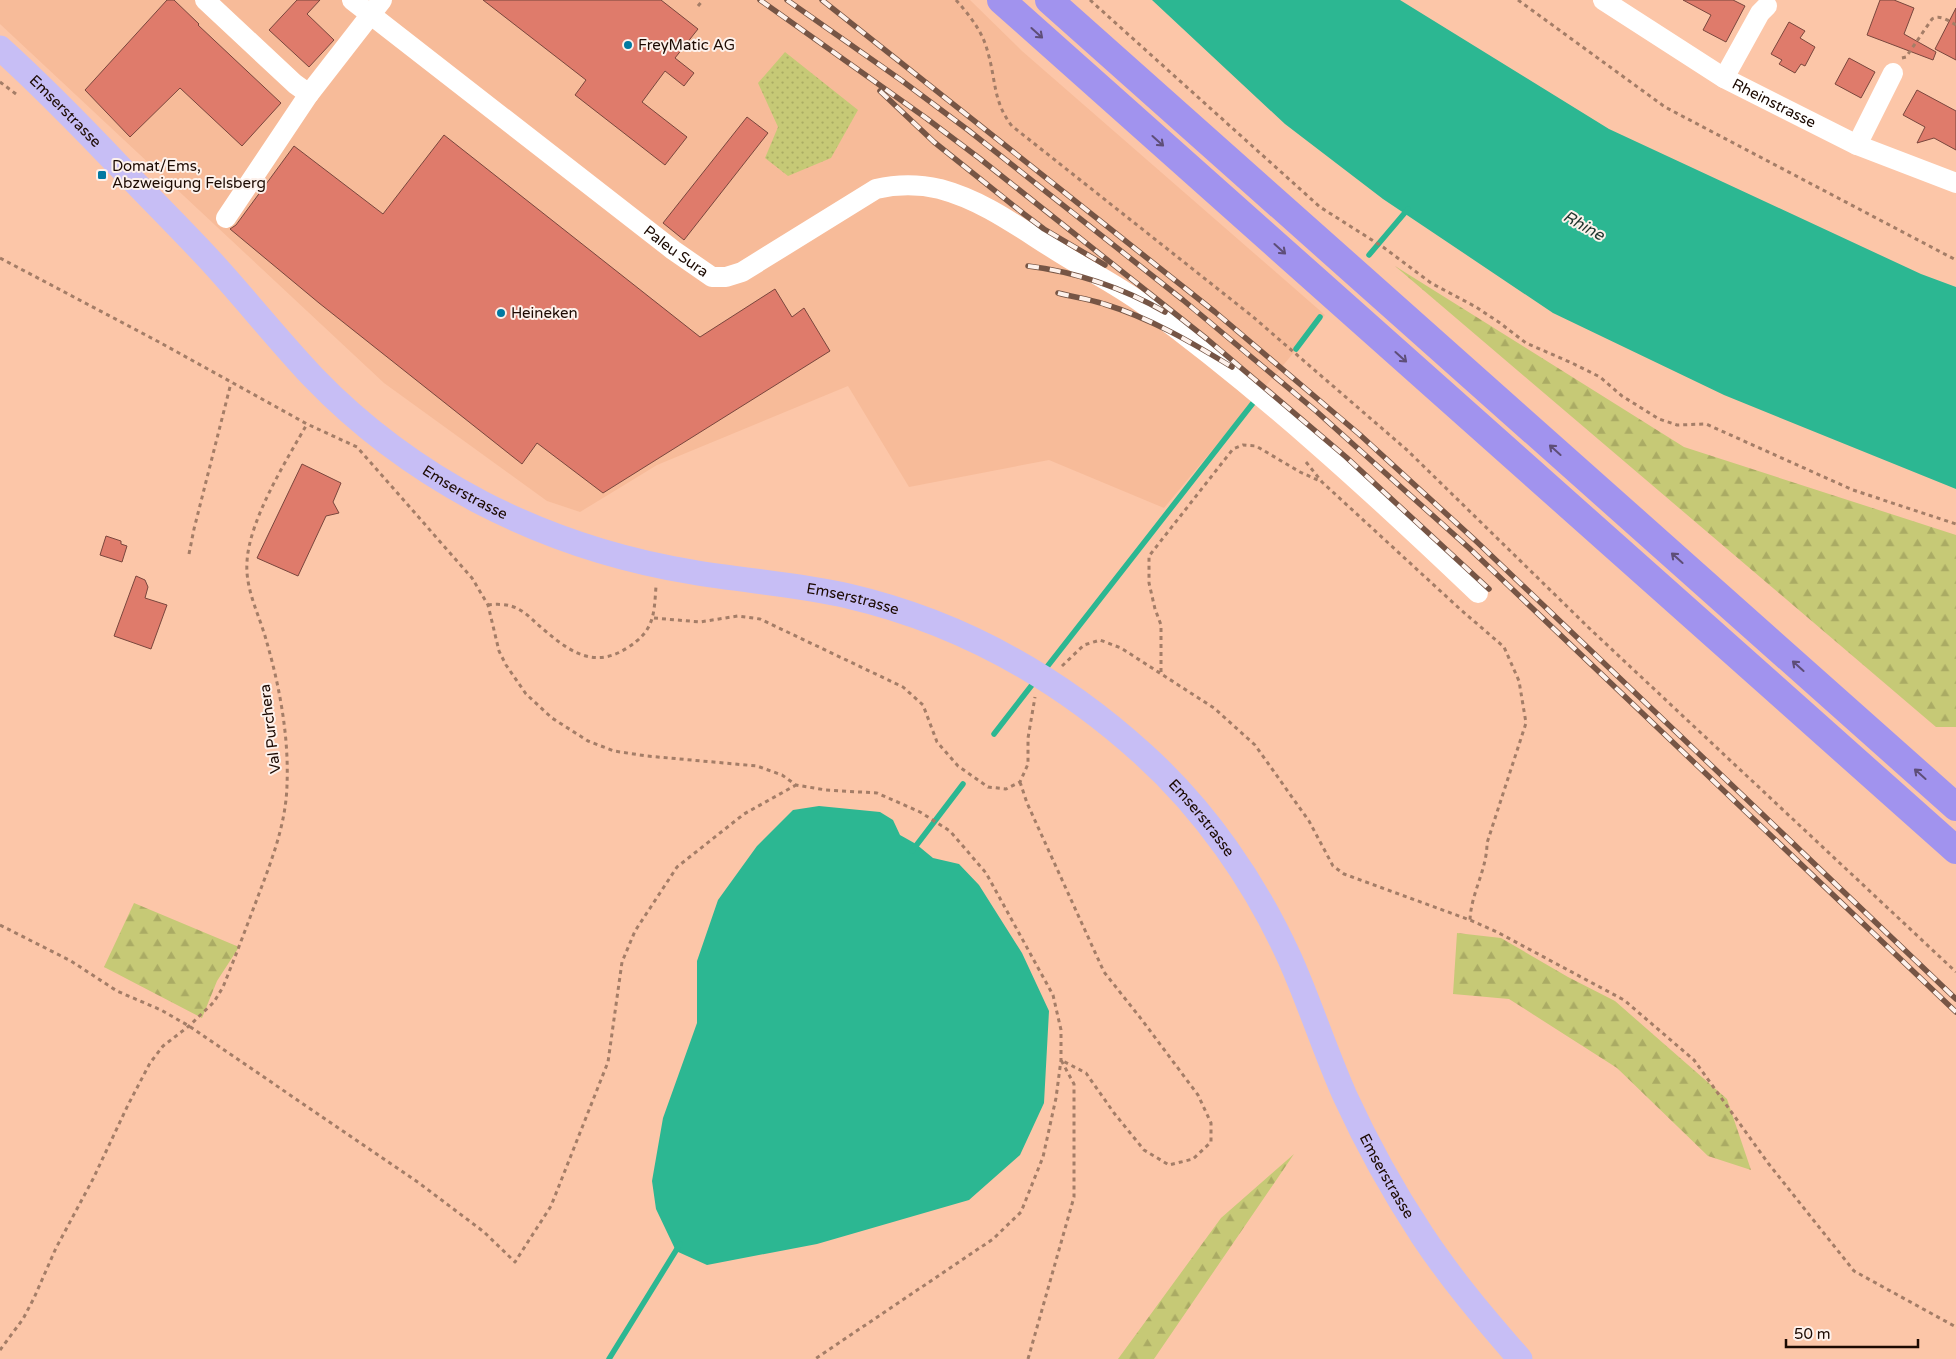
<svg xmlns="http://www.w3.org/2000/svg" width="1956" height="1359" viewBox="0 0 1956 1359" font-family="'Varela Round',sans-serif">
	<defs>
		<pattern id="grass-dots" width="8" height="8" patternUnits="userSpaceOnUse" patternTransform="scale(1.25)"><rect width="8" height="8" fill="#c6c976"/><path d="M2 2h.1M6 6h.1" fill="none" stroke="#aaab64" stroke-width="1.8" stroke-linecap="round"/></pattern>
		<pattern id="forest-firs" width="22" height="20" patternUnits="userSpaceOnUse" patternTransform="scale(1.25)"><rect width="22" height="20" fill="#c6c976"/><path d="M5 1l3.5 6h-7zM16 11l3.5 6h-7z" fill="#aaab64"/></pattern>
	</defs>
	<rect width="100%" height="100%" fill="#fcc6a8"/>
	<path fill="#f7bb99" d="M0,0H970L1022,51L1325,315L1164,508L1049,460L909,487L848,386L657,465L580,512L547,501L384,383L0,24Z"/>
	<path fill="url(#grass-dots)" d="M785,52L858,110L831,158L788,176L765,158L778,127L758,83Z"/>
	<path fill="url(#forest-firs)" d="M1395,266L1684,447L1956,535V727H1936Z
		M134,903L239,947L217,981L202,1018L104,967Z
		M1457,933L1501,938L1568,977L1615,1001L1727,1099L1751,1170L1708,1156L1617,1068L1509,999L1453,994Z
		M1294,1154L1154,1359H1118L1221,1218Z"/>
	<path fill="#2cb792" d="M1152,0H1400L1609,129L1921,274L1956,287V489L1724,395L1553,313L1383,199L1285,124Z
		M819,806L880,812L893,820L900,835L916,844L933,858L959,864L979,885L1022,953L1049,1011L1044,1103L1020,1155L969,1200L817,1244L707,1265L676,1251L656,1209L652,1181L663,1118L697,1023V961L718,900L757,846L793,810Z"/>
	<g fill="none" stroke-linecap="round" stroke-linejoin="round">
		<path stroke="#2cb792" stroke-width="5.5" d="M1369,255L1408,209
			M1296,349L1320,317
			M1043,672L1253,403
			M994,734L1035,681
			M912,851L963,784
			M609,1359L680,1244"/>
	</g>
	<path fill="#df7b6b" stroke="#79463d" d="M167,0H174L199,24L198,25L281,103L242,146L180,88L130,137L85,90Z
		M297,0H320L307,14L334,40L309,67L269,30Z
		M483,0H661L698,29L675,58L694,73L684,86L665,71L642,102L687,137L665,165L575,95L586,80Z
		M1683,0H1733L1745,6L1726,42L1703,30L1711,15Z
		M1880,0H1894L1914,8L1904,34L1936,52L1933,60L1867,35Z
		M1956,8V60L1935,49Z
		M1789,22L1805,31L1800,38L1815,47L1805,66L1801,64L1795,73L1779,64L1782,60L1771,54Z
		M1849,58L1875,72L1861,98L1835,84Z
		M1917,90L1956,111V150L1934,138L1917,143L1925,127L1903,115Z
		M747,117L768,133L684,240L663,223Z
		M444,135L700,337L775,289L792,317L804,308L830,351L603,493L537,443L522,464L319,303L230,229L236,225L294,146L383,214Z
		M302,464L341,483L333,502L339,513L326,516L298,576L257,558Z
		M106,536L121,541V544L127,546L122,562L100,555Z
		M136,576L145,580L148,587L145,598L167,605L151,649L114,636Z"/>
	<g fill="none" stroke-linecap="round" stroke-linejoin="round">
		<path stroke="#a47d67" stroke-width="3" stroke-dasharray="4 4" stroke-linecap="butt" d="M956,0C970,16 983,32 988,53C996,80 993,102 1012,126L1252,316L1407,450L1589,628L1956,972
			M1090,0L1320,207L1383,247L1431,283L1476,307L1500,323L1526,343L1572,363L1600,377L1622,396L1659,419L1677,425L1706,424L1853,490L1956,524
			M1518,0L1665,107L1956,260
			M698,6L703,0
			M1902,58L1906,57L1932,19C1940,14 1949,21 1956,25
			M0,82L16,94
			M0,258L159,342L307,424L357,447L472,578L488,605L499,651L506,665L526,694L552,718L588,741L614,751L647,756L757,766L782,775L796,785L826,790L877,793L920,812L950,831L986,873L1053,995L1061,1030V1060L1056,1098L1043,1157L1021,1212L993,1239L815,1359
			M1306,462L1322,482L1461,610L1504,647L1519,681L1526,723L1487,843C1487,870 1471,893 1470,920
			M189,554L194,529L231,383
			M488,605C495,604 504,604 511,606C521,609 529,616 536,623C563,646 590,672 627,648C654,631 654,616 656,586
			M654,618L700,622L738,616L760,619L903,687L923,705L937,742L958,766L988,787L1006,789L1020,782L1028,764V738L1035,697
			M1062,666L1084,645L1100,640L1121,648L1214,708L1255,745L1309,821L1333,866L1344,874L1470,920L1497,932L1624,1000L1694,1060L1768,1163L1854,1271L1956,1327
			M1161,672V625L1155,609L1149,583V556L1233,449L1243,445L1256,446L1300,472L1320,481
			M1020,782L1027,803L1104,972L1142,1020L1198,1095L1211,1123V1142L1193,1159L1169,1165L1144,1150L1114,1113L1086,1073L1061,1060
			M0,925L71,961L117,991L161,1010L189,1026L419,1183L484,1232L515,1262L551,1206L608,1062L622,962L635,931L677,867L744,814L796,785
			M0,1350L23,1319L34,1298L56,1248L93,1179L128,1105L150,1063L163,1046L189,1026L214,1002L223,987C236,955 248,923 260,891C273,857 286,822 287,785C289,738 280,688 267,643C260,616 245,590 247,562C249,520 286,461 307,424
			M1028,1359L1074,1197V1084L1061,1060"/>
		<g stroke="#fff" stroke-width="20">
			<path d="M205,0L295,84L309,94L382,0"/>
			<path id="s1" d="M352,0L673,250L712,277H726L742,272L876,189C898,184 918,184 940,189C985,201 1021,229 1060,253C1087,270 1117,285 1143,304C1262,391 1371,491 1478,593"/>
			<path id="s2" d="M1603,0L1724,78L1857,145L1956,183"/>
			<path d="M1724,78L1760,13L1767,6"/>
			<path d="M1857,145L1893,73"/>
			<path d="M226,218L309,94"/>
		</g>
		<path stroke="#c7bef5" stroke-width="25" id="s3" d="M0,48C42,86 81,126 120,167C149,197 179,227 208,258C244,297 277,339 313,377C361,427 421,471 482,503C548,537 619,560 692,572C744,581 797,584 848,596C960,622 1059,678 1143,754C1205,810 1255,882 1290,959C1310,1004 1325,1051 1345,1096C1367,1144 1393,1191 1422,1235C1451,1279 1485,1319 1520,1359"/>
		<path stroke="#a193ee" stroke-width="28" d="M1001,0L1956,850
			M1049,0L1956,807"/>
		<g stroke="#765545" stroke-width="5.5">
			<path id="rail" d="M760,0L926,118L979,158L1207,339L1346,457L1489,589
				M787,0L901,80L968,130L1183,300L1316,411L1469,548L1956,1012
				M822,0L1215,312L1359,434L1476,541L1956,999
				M880,91L934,142L1024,214L1044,229L1105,265
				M1028,266C1076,272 1123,288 1165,312
				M1058,293C1073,297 1089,299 1104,304C1150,318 1191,342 1232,367"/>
		</g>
		<use href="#rail" stroke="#fdf1eb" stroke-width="4" stroke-dasharray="11" stroke-linecap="butt"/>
	</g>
	<defs><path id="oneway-shaft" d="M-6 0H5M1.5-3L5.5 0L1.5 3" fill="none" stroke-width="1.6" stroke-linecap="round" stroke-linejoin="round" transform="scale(1.25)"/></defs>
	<g stroke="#5e4e78">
		<use href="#oneway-shaft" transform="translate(1037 33) rotate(42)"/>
		<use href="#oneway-shaft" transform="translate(1158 141) rotate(42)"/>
		<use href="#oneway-shaft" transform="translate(1280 249) rotate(42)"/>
		<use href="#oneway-shaft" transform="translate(1401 357) rotate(42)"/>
		<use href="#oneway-shaft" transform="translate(1555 450) rotate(-138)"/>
		<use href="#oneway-shaft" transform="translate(1677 558) rotate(-138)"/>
		<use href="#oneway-shaft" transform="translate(1798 666) rotate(-138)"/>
		<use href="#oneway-shaft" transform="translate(1920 774) rotate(-138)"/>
	</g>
	<g fill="#0079a1" stroke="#fdf1eb" stroke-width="2">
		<circle cx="628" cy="45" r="5"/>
		<rect x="97" y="170" width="10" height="10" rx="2.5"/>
		<circle cx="501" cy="313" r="5"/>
	</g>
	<g text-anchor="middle" stroke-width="4" stroke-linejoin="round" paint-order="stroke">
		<g font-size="15" fill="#1c0a02" stroke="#fdf1eb" text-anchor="start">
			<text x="638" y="50">FreyMatic AG</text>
			<text x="112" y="171">Domat/Ems,<tspan x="112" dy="17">Abzweigung Felsberg</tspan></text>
			<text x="511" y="318">Heineken</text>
		</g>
		<g font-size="15" fill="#1c0a02" stroke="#fdf1eb">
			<text dy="5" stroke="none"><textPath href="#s2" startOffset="200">Rheinstrasse</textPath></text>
			<text dy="5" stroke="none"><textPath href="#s3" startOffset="91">Emserstrasse</textPath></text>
			<text dy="5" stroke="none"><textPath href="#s1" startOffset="410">Paleu Sura</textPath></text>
			<text dy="5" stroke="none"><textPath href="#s3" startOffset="646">Emserstrasse</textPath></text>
			<text dy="5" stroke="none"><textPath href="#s3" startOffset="1051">Emserstrasse</textPath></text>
			<text transform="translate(270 729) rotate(-97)" y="5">Val Purchera</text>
			<text dy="5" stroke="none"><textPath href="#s3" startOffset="1471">Emserstrasse</textPath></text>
			<text dy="5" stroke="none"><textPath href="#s3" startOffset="1876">Emserstrasse</textPath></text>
		</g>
		<g font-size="16" font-style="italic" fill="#1e342d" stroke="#fdf1eb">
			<text transform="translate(1584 225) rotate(29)" y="6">Rhine</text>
		</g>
	</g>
	<path d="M1786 1339v8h132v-8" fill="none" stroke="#1c0a02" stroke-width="2.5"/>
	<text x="1794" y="1339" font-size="15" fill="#1c0a02" stroke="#fdf1eb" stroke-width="4" paint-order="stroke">50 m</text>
</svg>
